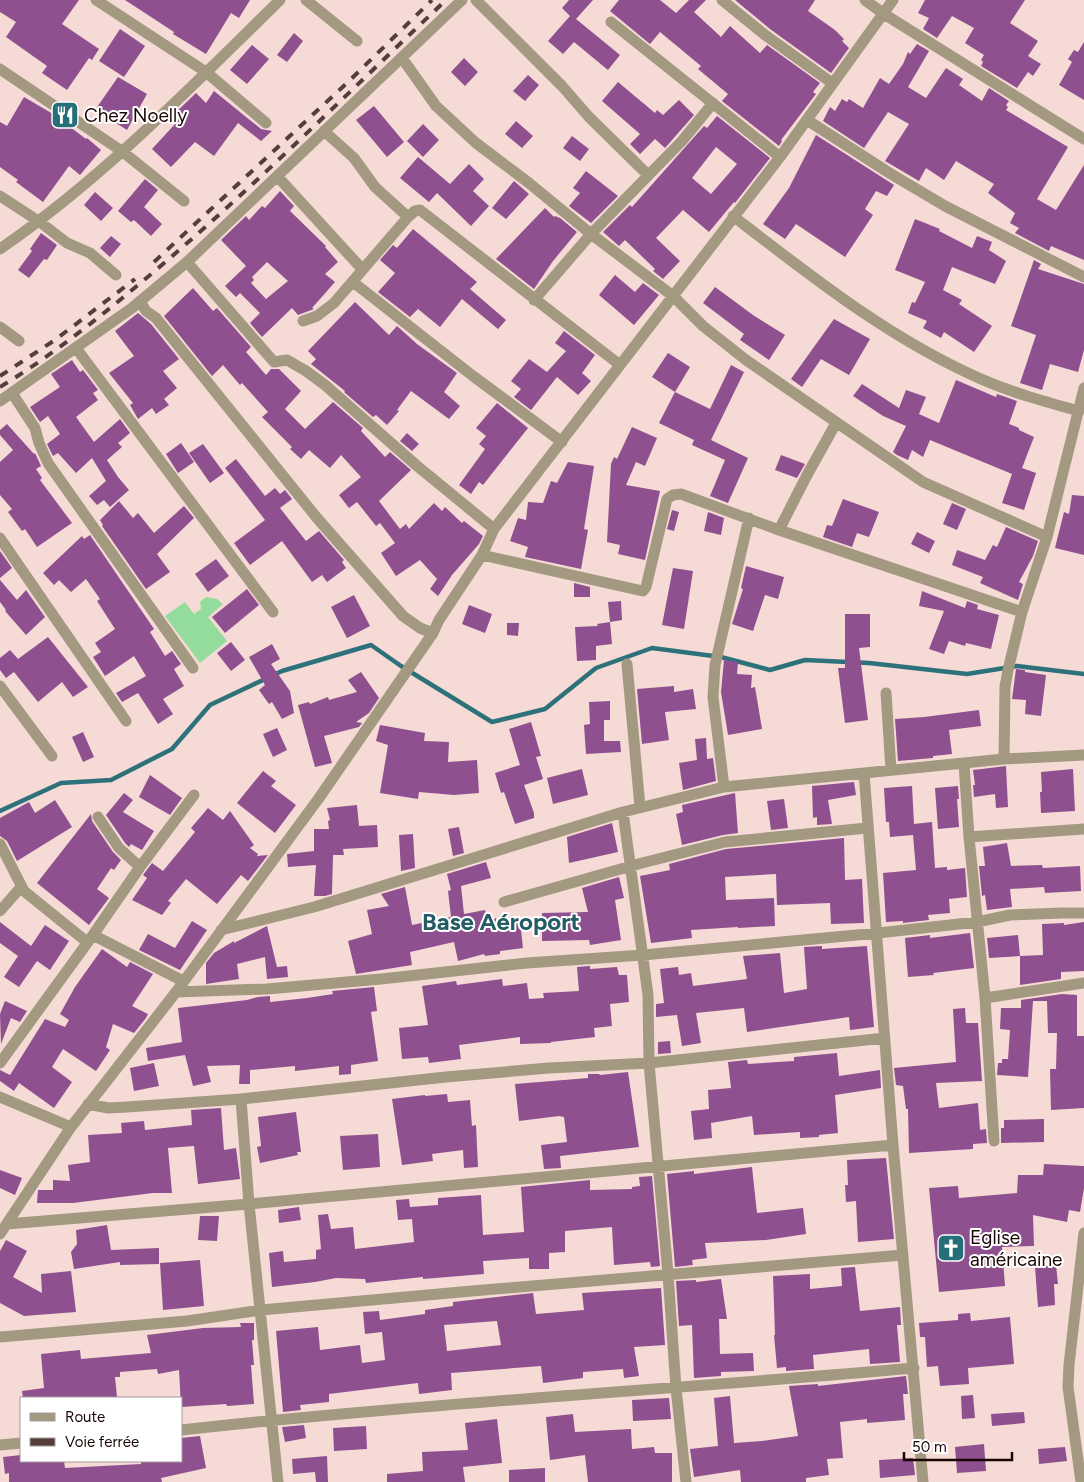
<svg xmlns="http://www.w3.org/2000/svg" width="1084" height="1482" viewBox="0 0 1084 1482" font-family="Figtree,sans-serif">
	<rect width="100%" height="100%" fill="#f6dad6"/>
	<path fill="#94dc9c" d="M206,597L217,599L223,604L208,617L227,641L200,663L165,616L185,602L194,614L201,609L200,602Z"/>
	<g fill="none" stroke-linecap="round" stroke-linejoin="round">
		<path stroke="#2d717a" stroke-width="4.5" d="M0,811L61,783L111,780L172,749L210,705L282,671L371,645L401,666L492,722L545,709L596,668L652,648L721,657L770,670L805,660L869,663L967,674L1017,666L1084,674"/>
	</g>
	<path fill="#8f508f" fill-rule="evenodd" d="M0,0H79L62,24L99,49L92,60L89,58L67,90L42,73L47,66L6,37L16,22L0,12Z
		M125,0H250L239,18L231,13L206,54L173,34L174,32Z
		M569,0H593L576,19L620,55L608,70L574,42L563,54L548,41L570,16L562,8Z
		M619,0H660L676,13L689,0H706L694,12L721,37L730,26L760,53L767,45L820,83L813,92L816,94L781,140L782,141L779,146L722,101L728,94L698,69L701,66L660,32L650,44L610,11Z
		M735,0H815L808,11L835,30L844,39L842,41L849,48L831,73L770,29Z
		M925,0H1025L1010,23L1038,41L1028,56L1041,64L1033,76L1028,72L1017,88L981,66L983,62L981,60L984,55L965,43L974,28L952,16L937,38L923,29L929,18L918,13Z
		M120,29L145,46L124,77L99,61Z
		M294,33L303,41L287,62L277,55Z
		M1084,42V100L1059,85L1072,62L1068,59L1074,50L1078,52Z
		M917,44L929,51L908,87L926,98L946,68L963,79L959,85L982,101L989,88L1009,101L1006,105L1008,107L1006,110L1068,147L1037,199L1056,210L1084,165V260L1051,246L1049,251L1015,233L1019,228L1010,223L1015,213L988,193L994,184L956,161L944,180L926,168L919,181L885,161L909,124L888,112L864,148L823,121L830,107L835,111L842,99L847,102L849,99L863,108L880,78L889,84L903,64L908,52L910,54Z
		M252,45L269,59L247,84L230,70Z
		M464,58L478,72L465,86L451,72Z
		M528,75L539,85L525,101L513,91Z
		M118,77L147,94L127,130L95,110Z
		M618,82L655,113L657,110L663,115L679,100L694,115L665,148L655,139L640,154L630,144L640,134L602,101Z
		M214,91L261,129L272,131L261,141L238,123L214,156L195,142L171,167L152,149L176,123L171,117L196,93L206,103Z
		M24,97L53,114L86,139L87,138L101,150L80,175L69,166L43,202L16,182L18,180L0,167V122L7,126Z
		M374,106L404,142L387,157L356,120Z
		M717,116L770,158L735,203L734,202L709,232L683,210L656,238L680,261L663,279L653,271L655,269L625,240L619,246L603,232L630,205L632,207L704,126L707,128ZM716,147L737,164L711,194L692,178Z
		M516,121L533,136L522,148L505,134Z
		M423,124L439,140L423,157L407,141Z
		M816,135L894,185L887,196L876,191L865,209L873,215L845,257L796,224L785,239L763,224L789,188Z
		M572,136L589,149L580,161L563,148Z
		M418,157L450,184L469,164L484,179L473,191L489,206L471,226L437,193L429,202L400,178Z
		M586,171L618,196L591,223L569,206L580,193L573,188Z
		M145,179L158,190L144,207L162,224L151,236L134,220L131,222L118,211Z
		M514,181L529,194L506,219L492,208Z
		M280,191L294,206L290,211L326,246L325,247L338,262L325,274L335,282L312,308L314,309L298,315L292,308L262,337L250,323L260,313L240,293L236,297L225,286L246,266L221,240L246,216L249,220L262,206L265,208ZM267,262L288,281L266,299L251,283L254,280L252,277Z
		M95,192L113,208L101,221L84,205Z
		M545,208L554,217L555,216L560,218L577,232L553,261L534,289L496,259Z
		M915,219L940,229L939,231L972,248L977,236L992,242L989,250L1006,261L995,284L952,267L943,290L962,300L959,304L992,326L974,352L944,332L941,338L923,328L927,321L908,313L912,302L915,303L925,282L895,270Z
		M413,229L477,282L470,289L506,320L498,329L462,299L440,327L418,309L410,317L378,292L395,273L380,260L393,245L397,248Z
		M41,233L57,245L47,260L44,259L29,278L18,270L32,251L30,249Z
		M111,236L121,244L110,257L100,248Z
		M1034,260L1041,264L1038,269L1084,284V350L1078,372L1050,364L1042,390L1020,383L1036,335L1011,326Z
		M615,275L635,292L643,283L659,295L634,325L599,295Z
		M715,287L753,315L785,335L769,360L740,340L744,334L703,303Z
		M193,288L213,311L217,308L251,347L246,352L266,375L271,369H279L301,391L285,409L305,429L333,402L363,428L361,431L385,457L390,452L411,470L379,501L400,529L406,524L409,529L434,503L442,511L445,507L462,523L464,521L483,536L479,544L452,575L438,596L430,589L437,579L420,560L396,576L381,553L395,543L380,523L376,526L357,502L349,508L339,495L361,477L341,455L330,468L309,450L301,459L290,449L292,447L262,417L268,412L242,383L240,385L223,365L212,376L164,316Z
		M355,302L389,335L397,326L417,344L457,373L444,392L460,406L449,419L411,391L397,410L399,411L387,425L376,415L373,417L344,392L345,391L311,364L316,359L308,351Z
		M138,313L151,324L179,359L163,371L177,388L164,399L169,405L156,414L152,408L138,419L130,405L133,403L109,373L134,356L115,331Z
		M834,319L870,339L849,375L821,359L802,387L791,379Z
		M564,331L595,355L582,373L591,381L578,395L557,377L531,410L514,397L521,389L511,381L529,359L547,372L566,351L555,343Z
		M668,353L690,367L675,392L652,377Z
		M72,360L80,372L83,370L98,390L93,393L98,400L76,417L94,442L120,419L130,433L118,443L122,447L107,460L118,477L129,490L110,507L104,500L97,505L89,496L106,481L92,458L76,473L58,453L53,456L47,444L60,434L48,416L40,422L30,407L60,387L51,374Z
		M731,365L744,372L711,440L748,458L728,503L710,496L725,460L692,445L694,440L659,423L675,392L710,409Z
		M956,380L996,397L997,394L1017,401L1009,424L1019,428V430L1034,437L1022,468L1036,473L1024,510L1002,503L1012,474L930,440L923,457L912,450L908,460L897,455L893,452L906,426L883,416L853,396L862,384L899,408L906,390L926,397L919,414L939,423Z
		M497,403L528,428L483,485L479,482L471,494L459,485L485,449L479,444L486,436L476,428Z
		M7,424L34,454L35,453L41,466L36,469L42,478L40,480L72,523L37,547L25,529L22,531L8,512L12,509L0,495V462L13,450L0,435V430Z
		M632,427L657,438L645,466L636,462L626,485L660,491L645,560L618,554L620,545L607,542L611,464L614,457L617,459Z
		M407,433L419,444L412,451L400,441Z
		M181,443L194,462L178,473L166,454Z
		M203,444L224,473L210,483L189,453Z
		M781,455L805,464L797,478L775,470Z
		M236,459L265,496L275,488L280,494L285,490L292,499L280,508L306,541L319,531L344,560L342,562L346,568L327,582L322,575L312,582L282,541L250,565L234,543L265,520L225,468Z
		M568,462L594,466L584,529L588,530L581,569L525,557L528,547L510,541L518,518L526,520L528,502L543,503L551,481L557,483Z
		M1072,495L1084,496V555L1055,548L1064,512L1069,514Z
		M843,499L879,512L869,537L857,533L852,547L823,537L827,525L832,526Z
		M119,501L133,518L138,513L154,533L184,506L194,518L157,554L170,572L146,589L102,526L103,525L100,520Z
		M952,503L966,509L957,530L943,524Z
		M672,510L679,512L674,531L667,529Z
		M708,512L724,518L721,535L704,531Z
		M1006,527L1038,541L1033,556L1019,582L1023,584L1018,600L980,583L983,577L952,565L957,550L985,560L993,545L997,547Z
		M917,532L935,541L929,553L911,544Z
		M90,535L154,629L150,632L165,656L172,651L181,664L174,669L184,686L163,699L173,714L158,724L138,693L122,702L116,693L146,676L134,656L105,676L93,657L101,652L95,643L115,629L97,601L100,599L86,579L71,592L59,580L54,585L43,573L82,536L84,539Z
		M0,551L12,568L0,578Z
		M216,559L229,576L208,592L195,574Z
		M746,566L784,577L778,599L765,595L753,631L732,624L743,589L741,588Z
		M673,568L693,571L684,629L662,625Z
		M0,580L17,600L26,590L45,617L26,635L5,611L6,610L0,602Z
		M574,583L590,587V597H574Z
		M247,589L259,605L225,633L212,617Z
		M922,591L965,608L967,601L978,605L977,609L999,615L991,649L966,643L965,646L949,641L944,654L929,649L944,611L919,606Z
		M354,595L370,626L347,638L331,607Z
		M621,601L622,620L610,622L608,602Z
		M469,605L492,614L485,633L462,624Z
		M845,614H870V647L859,648L868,720L845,723L838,668H845Z
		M610,622L612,644L596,646V660L577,661L575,627L598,626L597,624Z
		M507,623H519L518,636L507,635Z
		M48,637L88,687L73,697L62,682L38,702L14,672L6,678L0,670V658L10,650L18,659Z
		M231,642L245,660L231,671L217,653Z
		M272,644L280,659L271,664L290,691L294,713L282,719L272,702L269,704L259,690L265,685L249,657Z
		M724,660L738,662L737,674L752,675L751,688L755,687L762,729L728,735L721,692Z
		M1016,669L1025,670V672L1046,675L1041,716L1025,714L1026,700L1012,699Z
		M361,672L379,698L369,713L356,722L362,723L359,727L324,736L332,763L315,767L298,705L309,702L310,704L328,697L329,700L357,692L348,680Z
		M674,686V692L693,689L696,709L665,712L669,740L642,744L637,689Z
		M610,701V720H604V741H620L621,752L586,754L584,725L590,724L589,702Z
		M979,710L981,726L949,730L952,754L933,756V758L898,761L895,719L924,717Z
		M531,722L541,756L536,757L543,779L524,785L534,813V818L515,824L504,792L501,793L495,773L520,765L509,729Z
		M380,725L425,733L424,741L449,742L448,762L477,760L479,793L454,795L419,792L418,799L380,793L388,745L376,741Z
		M277,728L287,750L273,757L263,734Z
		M83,732L94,757L83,762L72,737Z
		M706,738L707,759L713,758L716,781L683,790L679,763L697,760L695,739Z
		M1006,766L1008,807L996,808L995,794L974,797L973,785H975L973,770Z
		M582,769L588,795L553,804L547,778Z
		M1073,769L1075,811L1041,813L1040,792H1042L1041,772Z
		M263,771L276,781L271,786L296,805L275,833L237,803Z
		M150,775L182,798L170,815L139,797Z
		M854,782L856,795L828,800L832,824L817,825V817L813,818L812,786Z
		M912,786L914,824L932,822L935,868L947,867V870L965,868L967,897L949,899L950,913L928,915L929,920L903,923V921L886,922L883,873L916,870L913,835L890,837L889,822H886L884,788Z
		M958,786L959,799H957L959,827L938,829L935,788Z
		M124,793L133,800L123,812L154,831L142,850L131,844L129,847L125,843L106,815Z
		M735,793L738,833L723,835L682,845L676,814L683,812L682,805Z
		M784,799L788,828L771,830L767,801Z
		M55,800L72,827L17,861L7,841L0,836V818L29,802L35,813Z
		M357,805L359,826L377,825L378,847L343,849L344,855H333L332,894L325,896H314L316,865L288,867L287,854L314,851V829H329L328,821L330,820L327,808Z
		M208,808L223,820L230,811L254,845L250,848L258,854L257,856L268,855L248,881L241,875L217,904L186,879L168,901L171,903L162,915L132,900L147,878L143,875L152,863L163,871L195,832L191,828Z
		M91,814L92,821L113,852L121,860L114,870L111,868L97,889L109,898L89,925L37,883Z
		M612,823L618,852L569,863L567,837Z
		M459,827L464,853L453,856L448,829Z
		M413,834L415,868L401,871L399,835Z
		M844,838L845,880L862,879L864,923L831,924L830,903L777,905L776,874L725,877L726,900L774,898L775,926L738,928V927L691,930L692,938L651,943L640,876L670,870L669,864L726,849Z
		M1007,843L1011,866L1042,865L1043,868L1080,866L1081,891L1045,893L1044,887L1010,889L1012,907L987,910L985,895L982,896L979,866H985L983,847Z
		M486,862L491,878L461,886L464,914L485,910L488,922L496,918L497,924L520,921L523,948L500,951V954L485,956L484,954L458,961L454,942L410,952L412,965L356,974L348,941L372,934L367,910L389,906L381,894L405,887L412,925L451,917L448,891L451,890L447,874Z
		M619,877L624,898L615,900L621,940L590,945L589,940L542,941V913L588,912L582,888Z
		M192,921L207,930L180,970L139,950L148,934L175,948Z
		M0,922L31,946L45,925L69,941L50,970L37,961L19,987L4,977L18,956L0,943Z
		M1084,922V971L1061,972V979L1020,985V956L1043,955L1042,924L1064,923V925Z
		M267,926L277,967L287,966L288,977L267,979L265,957L237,964L239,979L206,984V963L214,953L234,941V943Z
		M970,933L974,968L933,973L934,975L908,977L905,938L930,935V938Z
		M1018,935L1020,956L989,958L987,938Z
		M822,946V949L867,946L874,1027L850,1030L849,1017L747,1032L744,1008L696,1013L701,1043L682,1046L677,1015L656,1017V1004L664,1003L660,969L678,967L679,975L691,973L693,986L747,979L743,956L780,953L784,993L807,989L804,947Z
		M102,949L127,967L130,962L153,974L132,1006L148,1014L146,1018L134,1033L113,1024L106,1047L110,1050L96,1071L63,1049L52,1067L72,1082L54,1108L19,1083L14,1091L0,1081V1070L10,1075L45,1019L65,1027L69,1020L60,1014L75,987Z
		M590,966V969L617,967L619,975H627L629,1002L610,1004L612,1026L594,1028L595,1037L551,1042V1043L520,1044V1037L459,1045L461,1059L429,1063L428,1057L402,1059L399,1028L428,1025L422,986L456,981L457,985L502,979L503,986L527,983L529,999L544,998L543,993L579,991L577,967Z
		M374,987L377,1011L371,1012L378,1061L351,1065V1074L339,1075V1066L295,1071V1066L250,1070V1084H239L240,1065L207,1066L211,1082L193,1086L185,1055L148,1061L146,1048L182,1042L178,1008L247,1000L258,997L270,996V1002L307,998L333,994L332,991Z
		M1062,994L1077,995V1036H1084V1108L1051,1110L1050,1069H1056L1057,1033H1048L1047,1001H1033L1028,1077L997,1075L998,1063H1002V1059H1008L1010,1030L1000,1029L1001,1008H1021V1000Z
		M5,1001L27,1011L20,1022L11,1018L1,1044L0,1014Z
		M965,1008L966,1023H978L982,1081L936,1083L939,1108L978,1103L980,1130L986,1129L987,1143L973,1144V1149L909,1153L908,1109H906L903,1086L896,1085L894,1068L956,1062L953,1009Z
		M670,1041L671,1053L658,1054V1042Z
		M837,1053L839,1076L880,1070L881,1088L835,1095L838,1133L819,1135V1137L800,1138V1132L754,1135L752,1116L711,1123L712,1138L694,1140L691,1111L709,1109L708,1090L731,1088L728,1062L747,1060L748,1064L794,1061V1057Z
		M154,1063L159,1086L134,1091L130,1068Z
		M628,1072L639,1147L560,1156L561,1168L544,1169L541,1145L567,1142L564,1117L559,1116L519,1121L515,1084L588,1078V1074H599L600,1075Z
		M447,1094L448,1102L470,1100L472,1126L476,1125L478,1167L464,1168L463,1150L432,1154L433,1161L402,1165L392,1099L425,1095V1096Z
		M221,1108L224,1150L236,1148L240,1179L198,1184L194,1146L168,1148L172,1193H153L73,1203H37L38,1190H53V1180L70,1181L68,1165L90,1162L88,1135L122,1133L121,1123L144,1121L145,1130L192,1125L191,1110Z
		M296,1112L301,1152H297L298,1155L260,1163L257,1147L261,1146L258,1117Z
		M1044,1119V1142L1001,1143V1128H1004V1120Z
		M378,1134L380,1167L343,1170L340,1136Z
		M886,1158L894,1239L858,1242L856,1201L846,1202L845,1185H848L847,1160Z
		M1044,1164L1084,1166V1188L1080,1212L1069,1210L1067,1222L1033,1215L1034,1246L1002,1247L1005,1286L939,1292L929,1188L958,1186L959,1198L1017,1193L1018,1175H1043Z
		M752,1167L757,1213L803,1208L806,1234L766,1240L705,1243L707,1258L692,1260L693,1265L675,1267L667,1174L694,1171V1174Z
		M0,1170L22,1178L15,1195L0,1188Z
		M652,1176L660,1266L651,1267L650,1262L614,1265L612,1227L565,1231V1252L549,1253V1269H529V1258L483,1261L484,1274L423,1279V1277L366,1283L365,1279L336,1278L315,1282L272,1287L269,1253L283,1251L284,1262L316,1259V1250L321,1249L318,1215L328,1214L331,1229L353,1227L355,1249L414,1242L412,1219L398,1220L396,1200L409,1199L410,1207L438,1205V1198L481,1195L483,1235L524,1232L521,1187L590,1180V1190L632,1189V1187L640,1186L639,1177Z
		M299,1207L301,1220L279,1223L278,1210Z
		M200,1216H219L217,1241L198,1240Z
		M107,1225L111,1250L159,1248V1264L120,1265V1262L74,1269L71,1252L77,1244L76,1230Z
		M6,1240L27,1251L13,1277L42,1293L41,1274L71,1271L76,1312L24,1316L0,1303V1251Z
		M200,1260L204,1306L163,1310L160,1263Z
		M1056,1265L1058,1284H1054L1055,1305L1038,1307L1035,1267Z
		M855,1267L860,1311L900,1307L901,1325H897L900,1362L870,1364L869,1349L813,1355L814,1369L786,1371V1367L777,1368L774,1335H775L773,1276L810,1274V1289L842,1286L841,1268Z
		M721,1279L727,1319H719L720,1354L753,1353L754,1371L721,1372V1376L694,1378L692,1325L679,1326L676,1281L696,1280V1282Z
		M661,1288L665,1345L634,1347L639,1376L624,1378L623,1369L583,1372V1378L543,1383L541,1366L451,1373L452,1390L419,1394L418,1383L329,1394V1402L300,1405L301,1410L283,1412L276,1331L318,1327L320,1350L360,1345L362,1363L385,1360L382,1332L365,1334L363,1312L379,1311L380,1320L425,1314V1310L453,1306V1302L533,1293L536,1314L584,1310L582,1293ZM497,1321L501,1345L447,1351L444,1325Z
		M970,1313L971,1321L1010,1317L1014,1364L968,1368L969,1384L940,1386L938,1366L927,1367L925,1337H920L919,1323L958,1320V1314Z
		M240,1323H254V1340H252L254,1365H251L254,1404L227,1406L226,1404L181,1407L179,1370L158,1374L157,1369L120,1372V1377H115L117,1397L23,1398L22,1391L44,1388L41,1354L80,1350L81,1359L151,1353L147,1335L203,1328L241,1327Z
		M906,1376L908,1394H903L905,1420L867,1423V1419L840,1422L843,1458L827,1459L829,1475L806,1478V1482H741L740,1470L694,1477L690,1449L718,1446L714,1398L730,1396L734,1443L762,1441L798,1436L789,1386L818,1384V1386Z
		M973,1395L975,1418L962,1419L961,1396Z
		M669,1398L671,1419L633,1421L632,1400Z
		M1024,1412L1025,1423L992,1426L991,1414Z
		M573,1414L575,1432L631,1429L632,1449L654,1447L655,1453H672V1482H588L585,1455L550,1460L546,1417Z
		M497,1419L502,1463L463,1467L465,1482H387V1474L423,1471L422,1452L468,1450L465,1423Z
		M304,1425L306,1438L285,1442L282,1427Z
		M366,1426L367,1449L334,1451L333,1428Z
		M200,1436L206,1468L161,1478L162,1482H9V1473L5,1474L3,1457L21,1455V1461H64L65,1468L141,1464V1461H181V1438Z
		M984,1444L986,1471L957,1473L955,1447Z
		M1065,1447L1067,1461L1039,1464L1038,1449Z
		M327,1456L328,1482H316L315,1472L293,1474L292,1459Z
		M913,1458L915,1475L880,1478L879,1460Z
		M545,1468V1482H509V1470Z"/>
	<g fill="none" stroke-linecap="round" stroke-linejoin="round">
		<path stroke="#a39981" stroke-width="11" d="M96,0L206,72L266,123
			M306,0L357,41
			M476,0L562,86L589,117L648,175
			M722,0L765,35L832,83
			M865,0L884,14L1084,139
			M611,22L780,157
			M402,58L436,106L476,143L529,183L591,234L673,296L703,326L746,360L923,482L1047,537
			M0,69L123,152L184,201
			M807,120L891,174L945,206L1084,277
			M324,131L354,158L375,187L408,217
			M277,176L362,269
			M0,196L40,222L67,243L90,253L116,275
			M733,216C812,277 890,339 981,379C1013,393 1046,402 1079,411
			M0,249C103,178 191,87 280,0
			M187,262L274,362L287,360L306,371L325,385L416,465L494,529
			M353,282L473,376L562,442
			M534,300L591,234L682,141L713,103
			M140,301L146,311L156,318L317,518L403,616L420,628L433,633
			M303,321L317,316L334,303L408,217L415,211L420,210L620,365
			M0,327L19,341
			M76,348L273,612
			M12,393L35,428L39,443L48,463L193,668
			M0,401L132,308L187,262L462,0
			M779,530L806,477L836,423
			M0,538L126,721
			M482,555L643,591L646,587L667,499L673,495L681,494L779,530L1022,612
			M627,664L640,807
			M0,686L52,756
			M886,693L891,770
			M1004,759L1005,687L1008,670L1022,612L1047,537L1084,388
			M964,764L969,837L985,998L994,1141
			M864,773L893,1145L923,1482
			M724,787L713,697L715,665L749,518
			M623,812L648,995L649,1063L668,1274L676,1388L686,1482
			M98,817L119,848L140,867
			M969,837L1084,829
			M0,844L24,891L87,942
			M504,902L642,863L725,842L867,828
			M0,911L21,887
			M221,930L314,907L623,812L724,787L1004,759L1084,755
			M93,935L183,981
			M176,992L267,989L381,979L527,963L643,955L878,933L977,922L1010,915L1062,913H1084
			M985,998L1084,983
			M0,1063L93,935L140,867L194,795
			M0,1097L71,1127
			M241,1099L249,1204L278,1482
			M88,1104L108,1108L127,1107L241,1099L446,1077L549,1068L649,1063L885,1038
			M7,1224L249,1204L893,1145
			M0,1234L71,1127L176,992L319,798L433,633L439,620L482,555L494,529L780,157L893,0
			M0,1337L187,1321L261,1310L472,1291L903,1255
			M181,1430C425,1403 669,1390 914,1368
			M0,1445L21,1443
			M1081,1482L1068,1387L1069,1365L1084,1233"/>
		<path stroke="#543e3c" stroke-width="4" stroke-dasharray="9 9" stroke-linecap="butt" d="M154,262L348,82L432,0
			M0,376L55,340L135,279
			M0,387C58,352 111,308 163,264C261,180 352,89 446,0"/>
	</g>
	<defs>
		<g id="restaurant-square" transform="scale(1.4375)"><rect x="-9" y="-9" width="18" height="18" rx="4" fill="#266f79" stroke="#fff"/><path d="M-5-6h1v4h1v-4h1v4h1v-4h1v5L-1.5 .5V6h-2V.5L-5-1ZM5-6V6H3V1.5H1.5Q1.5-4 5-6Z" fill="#fff"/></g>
		<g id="church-square" transform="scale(1.4375)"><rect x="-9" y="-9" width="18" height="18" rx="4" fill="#266f79" stroke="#fff"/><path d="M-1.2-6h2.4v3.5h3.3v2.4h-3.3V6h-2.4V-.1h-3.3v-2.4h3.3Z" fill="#fff"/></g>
	</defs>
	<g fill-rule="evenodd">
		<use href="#restaurant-square" x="65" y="115"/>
		<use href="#church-square" x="951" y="1248"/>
	</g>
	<g text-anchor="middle" stroke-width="4" stroke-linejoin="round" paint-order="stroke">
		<g font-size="19" fill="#190504" stroke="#fff" text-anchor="start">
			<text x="84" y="122">Chez Noelly</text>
			<text x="970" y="1244">Eglise<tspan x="970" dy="22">américaine</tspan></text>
		</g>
		<g font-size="24" font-weight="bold" fill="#235c64" stroke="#fff">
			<text x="501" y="930">Base Aéroport</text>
		</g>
	</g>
	<rect x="20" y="1397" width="162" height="65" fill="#ffffff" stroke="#a39b9b"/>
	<rect x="30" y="1413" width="25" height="8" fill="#a39981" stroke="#a39b9b"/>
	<text x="65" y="1422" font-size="15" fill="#190504">Route</text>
	<rect x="30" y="1438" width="25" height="8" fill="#543e3c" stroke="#a39b9b"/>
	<text x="65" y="1447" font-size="15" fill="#190504">Voie ferrée</text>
	<path d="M904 1452v8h108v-8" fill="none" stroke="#190504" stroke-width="2.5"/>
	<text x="912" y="1452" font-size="15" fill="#190504" stroke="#ffffff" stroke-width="4" paint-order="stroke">50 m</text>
</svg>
